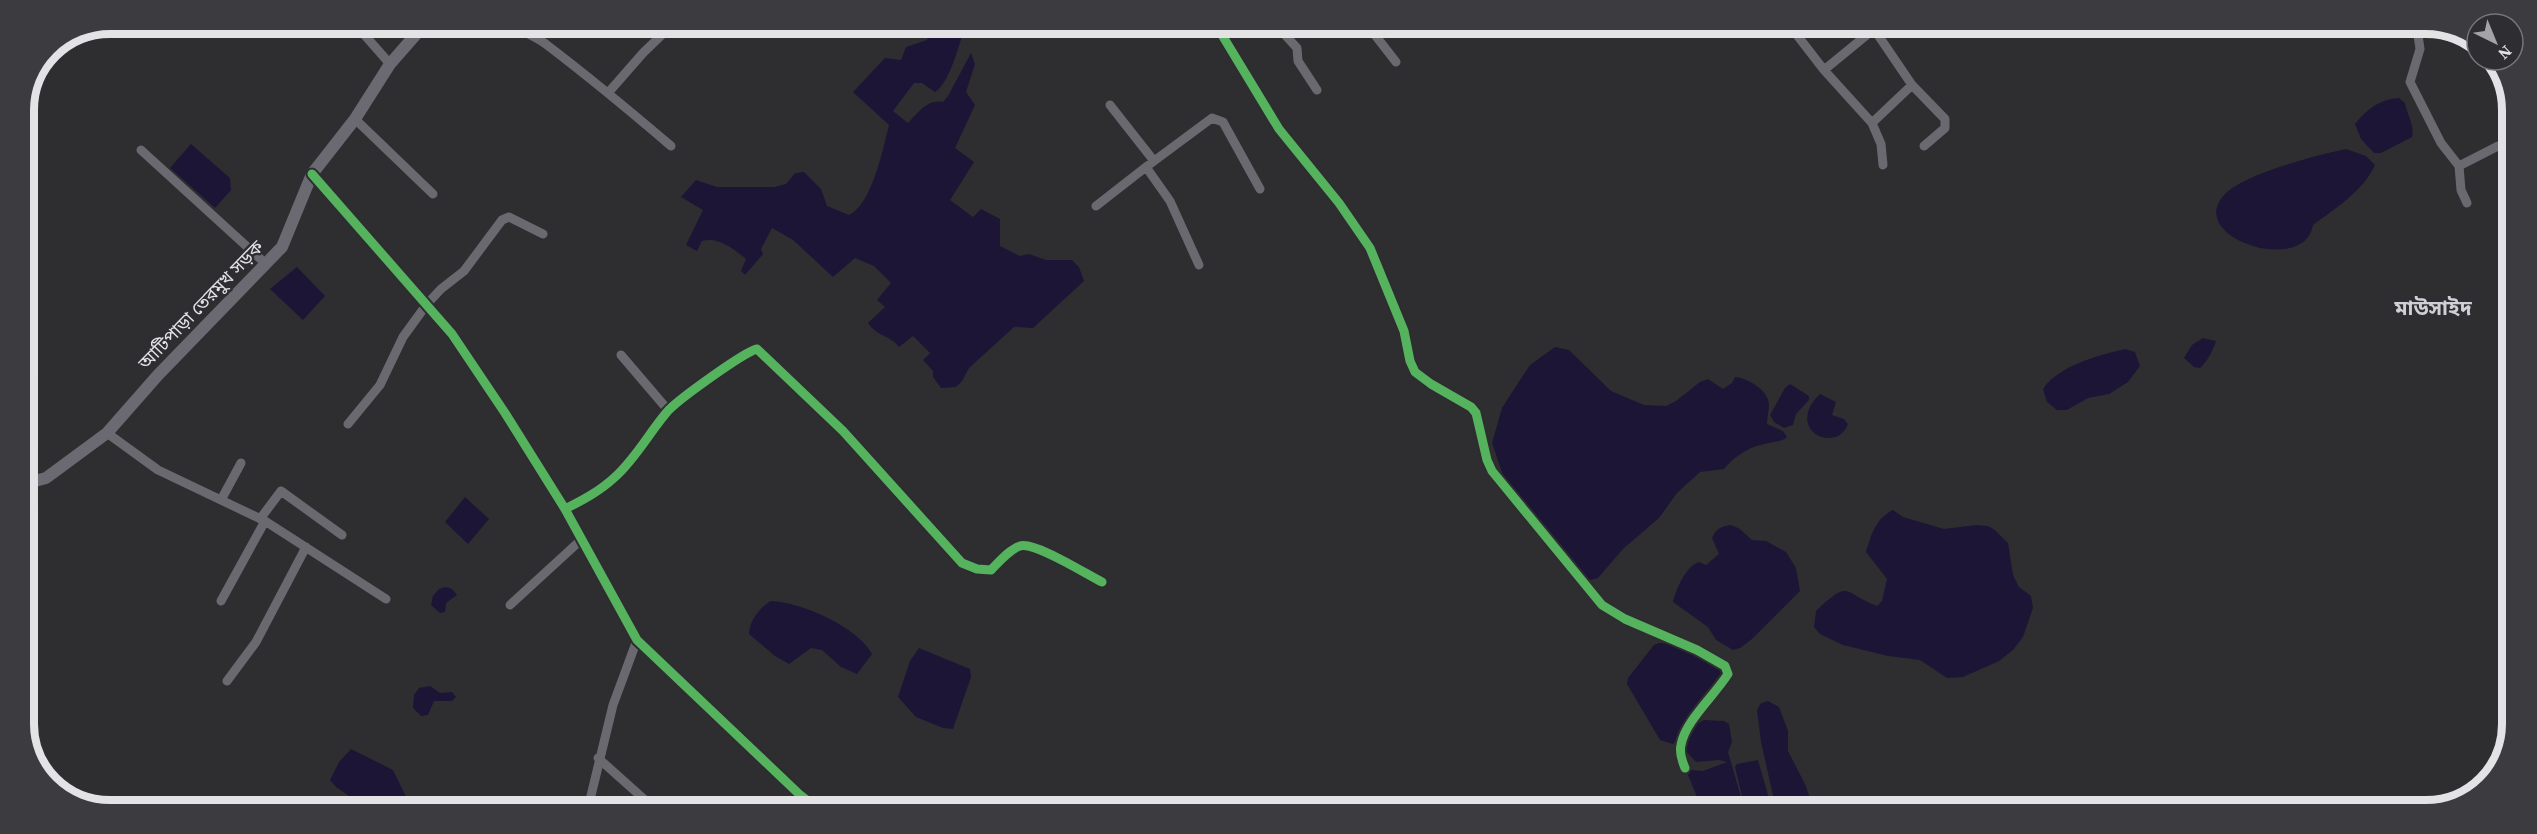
<svg xmlns="http://www.w3.org/2000/svg" width="2537" height="834" viewBox="0 0 2537 834" font-family="'Source Serif 4','Noto Sans Bengali',serif">
	<rect width="100%" height="100%" fill="#2e2e31"/>
	<path fill="#1c1536" d="M934,25H965C960,42 950,83 935,92L922,83H914L893,111L908,123C918,113 927,99 943,102L948,96L971,53L975,64L966,92L975,105L955,148L974,162L950,200L973,217L981,209L1000,219V246L1020,256L1029,254L1046,260H1072L1079,267L1084,281L1033,328L1014,327L969,368L962,381L956,387L941,388L933,377V371L923,360L930,353L913,336L899,347C890,335 876,336 868,323L885,307L877,300L891,283L874,266L855,258L833,277L793,240L772,228L761,249L763,254L745,275L741,271L746,259C734,249 718,236 702,241L697,251L686,245L703,210L681,197L696,180L717,187H774L786,184L795,173L804,172L821,189L827,206L849,215C872,204 883,149 889,125L853,92L885,58L901,60L906,47L927,40Z
		M2399,98L2405,103C2407,115 2415,125 2412,137L2381,153H2374L2361,139L2355,124C2367,109 2380,99 2399,98Z
		M191,144L230,178L231,190L215,208L170,168Z
		M2346,149L2366,156L2375,165C2363,191 2336,208 2313,225C2305,277 2181,237 2226,193C2247,173 2317,155 2346,149Z
		M297,267L325,296L303,320L270,289Z
		M2203,338L2216,341C2213,350 2208,361 2200,368L2194,367L2184,358L2192,345Z
		M1555,347L1569,350L1611,391L1644,405L1666,406L1676,401L1700,382L1708,379L1723,389L1732,383L1735,377C1748,378 1768,390 1769,404C1769,410 1767,418 1767,424L1783,431L1787,437C1781,442 1777,441 1769,443C1751,446 1735,455 1724,469L1700,472L1677,493L1659,518L1623,549L1598,578L1591,580L1584,578L1505,481L1492,443L1502,408L1518,383L1530,365Z
		M2125,349L2135,352L2140,366L2128,382L2109,394L2088,398L2067,410H2057L2047,402L2043,389C2058,366 2099,355 2125,349Z
		M1790,384L1809,396V400L1796,414L1793,425L1784,428L1774,422L1770,415L1785,388Z
		M1820,394L1836,402L1832,415L1844,419L1848,424C1837,455 1783,430 1820,394Z
		M465,497L489,519L468,544L445,522Z
		M1893,510L1903,517L1944,529L1976,525L1988,526L1995,530L2008,543L2013,575L2019,587L2031,596L2033,608L2023,637L2013,650L1999,661L1963,677L1947,678L1920,660L1888,656L1843,645L1820,634L1814,627L1816,611C1851,578 1842,593 1877,606L1882,601L1887,579L1866,552C1871,535 1876,518 1893,510Z
		M1731,525L1740,529L1752,540L1766,541L1786,552L1796,568L1800,591L1752,639L1740,648L1733,650L1716,640L1708,627L1673,602C1676,589 1686,566 1699,562L1706,565L1719,554L1712,538C1716,529 1721,526 1731,525Z
		M446,587L452,589L457,595L446,603L445,612L440,613L431,605L433,596L439,589Z
		M771,601C801,602 858,627 872,654L857,674L841,667L822,650L811,648L789,664L775,656L749,634C749,621 760,607 771,601Z
		M1659,643C1680,644 1711,654 1722,673L1673,744L1660,740L1627,684L1628,678L1654,645Z
		M919,648L970,669L971,677L953,729L943,728L916,717L898,697L910,661Z
		M430,686L440,693L452,692L456,697L452,701H434L428,715L421,716L413,708L414,695L419,688Z
		M1768,701L1779,707L1788,731V751L1806,786L1813,809H1776L1761,742L1757,710L1761,703Z
		M1704,720L1724,721L1729,724L1732,742L1728,752L1741,797L1738,801L1708,807L1697,797L1688,775L1691,770L1703,771L1727,762L1719,760L1696,762L1684,749C1688,738 1692,725 1704,720Z
		M351,749L393,770L411,807H365L336,787L330,780L339,762Z
		M1758,760L1772,809H1745L1735,767L1737,764Z"/>
	<g fill="none" stroke-linecap="round" stroke-linejoin="round">
		<path stroke="#69696f" stroke-width="9" d="M355,24L390,64
			M516,25C525,34 537,37 547,45C589,77 630,111 671,146
			M1216,25L1279,129L1339,203L1370,248L1404,331L1410,361L1415,372L1431,384L1471,407L1476,413L1487,460L1492,471L1602,605L1625,619L1697,650L1725,666L1728,674C1715,695 1685,721 1681,745C1679,753 1682,761 1685,768
			M1277,26L1297,48L1298,61L1317,90
			M1368,26L1396,62
			M1790,26L1824,70L1874,29L1912,85L1945,119V128L1924,146
			M1872,26L1874,29L1887,26
			M2419,27L2418,35L2420,49L2410,82L2441,143L2459,166L2461,190L2467,203
			M1824,70L1872,123L1912,85
			M608,93L643,53L672,25
			M1110,105L1154,161L1212,118L1223,122L1260,189
			M355,119L433,194
			M1872,123L1881,144L1883,165
			M141,150L266,264
			M1154,161L1146,167L1170,201L1199,265
			M2459,166L2498,146L2513,148
			M312,174L452,334L505,413L565,509L637,640L799,794L817,808
			M1096,206L1146,167
			M621,355L668,410
			M348,424L380,385L403,337L427,304L441,289L464,271L502,220L509,217L543,234
			M107,433L158,470L265,521L386,599
			M221,500L241,463
			M565,509C583,500 600,491 615,477C636,458 649,433 667,412C676,401 744,352 757,349L843,431L962,563L977,569L991,570C999,562 1010,549 1020,546C1034,541 1086,574 1102,582
			M260,519L281,491L342,535
			M221,601L265,521
			M510,605L582,539
			M227,681L256,642L306,547
			M598,758L654,808
			M588,808L613,705L637,640"/>
		<path stroke="#6b6a72" stroke-width="12" d="M24,484L46,478L107,433L158,375L282,247L312,174L355,119L390,64L425,24"/>
		<g stroke="#2d2d32" stroke-width="13">
			<path id="cycleway" d="M1216,25L1279,129L1339,203L1370,248L1404,331L1410,361L1415,372L1431,384L1471,407L1476,413L1487,460L1492,471L1602,605L1625,619L1697,650L1725,666L1728,674C1715,695 1685,721 1681,745C1679,753 1682,761 1685,768
				M312,174L452,334L505,413L565,509L637,640L799,794L817,808
				M565,509C583,500 600,491 615,477C636,458 649,433 667,412C676,401 744,352 757,349L843,431L962,563L977,569L991,570C999,562 1010,549 1020,546C1034,541 1086,574 1102,582"/>
		</g>
		<use href="#cycleway" stroke="#56b35d" stroke-width="9"/>
	</g>
	<g text-anchor="middle" stroke-width="5" stroke-linejoin="round" paint-order="stroke">
		<g font-size="18" fill="#e3e3e6" stroke="#2d2d32">
			<text transform="translate(201 305) rotate(-46)" y="6">আটিপাড়া তেরমুখ সড়ক</text>
		</g>
		<g font-size="21" font-weight="bold" fill="#cfcfd5" stroke="#2d2d32">
			<text x="2433" y="315">মাউসাইদ</text>
		</g>
	</g>
	<path d="M0 0H2537V834H0ZM110 34H2426A76 76 0 0 1 2502 110V724A76 76 0 0 1 2426 800H110A76 76 0 0 1 34 724V110A76 76 0 0 1 110 34Z" fill="#3c3c40" fill-rule="evenodd"/>
	<path fill="none" stroke="#e3e3e6" stroke-width="8" d="M110 34H2426A76 76 0 0 1 2502 110V724A76 76 0 0 1 2426 800H110A76 76 0 0 1 34 724V110A76 76 0 0 1 110 34Z"/>
	<g transform="translate(2495 42) rotate(137)"><circle r="28" fill="#2d2d32" stroke="#76767a" stroke-width="1.5"/>
	<path d="M0-4.5L10 22L0 15L-10 22Z" fill="#a4a4a7"/>
	<text y="-9" font-size="16" font-weight="bold" text-anchor="middle" fill="#e3e3e6">N</text>
	</g>
</svg>
